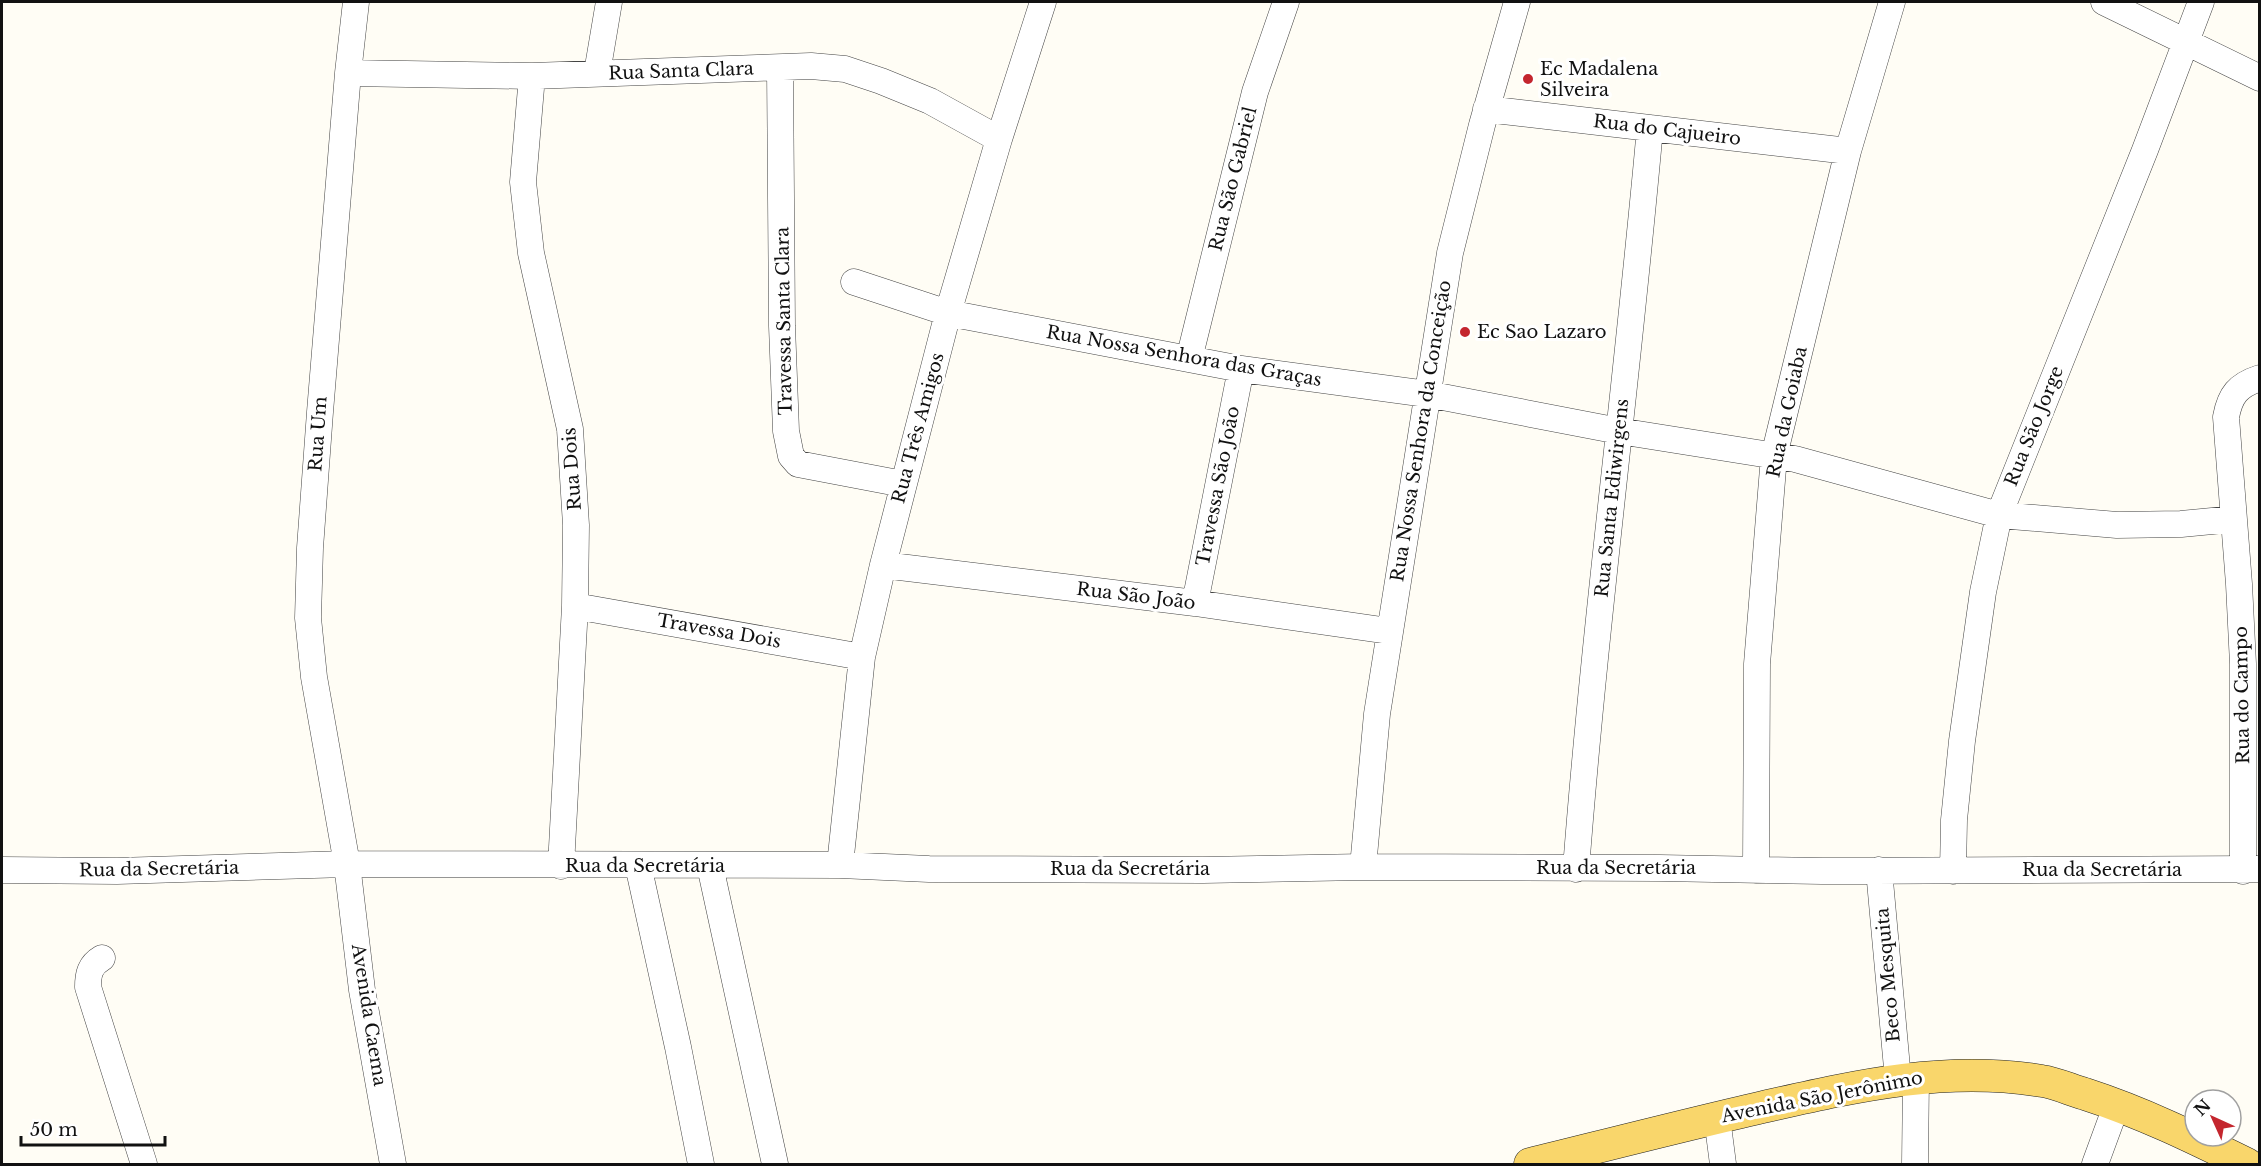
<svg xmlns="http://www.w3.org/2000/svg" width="2261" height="1166" viewBox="0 0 2261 1166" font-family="'Libre Baskerville',serif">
	<rect width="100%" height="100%" fill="#fffdf5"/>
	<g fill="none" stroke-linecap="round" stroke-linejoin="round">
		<g stroke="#444" stroke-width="27">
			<path id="minor" d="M356,2L348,73L320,412L310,548L308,618L314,677L347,864L362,990L393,1164
				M2104,2L2260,78
				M780,68L782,326L786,431L791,456L798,464L903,484
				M348,73L532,76L811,66L845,69L881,81L930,101L999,139
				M597,73L609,2
				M532,76L523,182L531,253L570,429L576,525L575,606L561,866
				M1486,109L1848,151
				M854,282L948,313L1241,369L1427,394L1619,431L1795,459L1999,515L2117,525L2181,524L2233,519
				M1189,359L1255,92L1286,2
				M883,565L1195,603L1389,631
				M1195,603L1241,369
				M575,606L862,657
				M638,865L678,1047L701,1164
				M840,865L862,657L883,565L948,313L999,139L1043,2
				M710,866L775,1164
				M1363,867L1377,714L1450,253L1482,125L1517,2
				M1576,869C1595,621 1628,375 1650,128
				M2,870L117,871L347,864L840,865L929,869L1203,870L1363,867L1660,868L1822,871L2260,869
				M1756,870L1757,664L1774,456L1848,151L1892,2
				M1879,870L1898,1079
				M1953,871L1954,820L1962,741L1983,592L1999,515L2145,150L2201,2
				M2243,871V664L2239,584L2226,417C2230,395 2238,385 2260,378
				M102,958C90,965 88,974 88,987L144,1164
				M1717,1118L1723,1164
				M1915,1164L1916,1077
				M2095,1164L2117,1104"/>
		</g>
		<g stroke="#222" stroke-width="33">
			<path id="major" d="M1530,1164C1607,1145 1685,1125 1763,1107C1856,1086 1946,1065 2042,1081C2056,1083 2071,1090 2085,1094C2141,1112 2194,1138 2247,1164"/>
		</g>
		<use href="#minor" stroke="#fff" stroke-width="26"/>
		<use href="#major" stroke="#f9d66b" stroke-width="32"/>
	</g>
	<g fill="#c4262e" stroke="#fff" stroke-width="2">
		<circle cx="1528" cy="79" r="6"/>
		<circle cx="1465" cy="332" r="6"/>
	</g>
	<g text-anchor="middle" stroke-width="6" stroke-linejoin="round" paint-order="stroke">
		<g font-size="18" fill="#111" stroke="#fff" text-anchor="start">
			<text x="1540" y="75">Ec Madalena<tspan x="1540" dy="21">Silveira</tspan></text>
			<text x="1477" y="338">Ec Sao Lazaro</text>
		</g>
		<g font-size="18" fill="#111" stroke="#fff">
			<text transform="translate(681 71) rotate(-2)" y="6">Rua Santa Clara</text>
			<text transform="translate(1667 130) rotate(7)" y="6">Rua do Cajueiro</text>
			<text transform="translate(1233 179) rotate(-76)" y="6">Rua São Gabriel</text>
			<text transform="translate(784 321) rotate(-91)" y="6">Travessa Santa Clara</text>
			<text transform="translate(1184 356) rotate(10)" y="6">Rua Nossa Senhora das Graças</text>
			<text transform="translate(1787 412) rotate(-78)" y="6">Rua da Goiaba</text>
			<text transform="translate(2034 426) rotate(-68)" y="6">Rua São Jorge</text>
			<text transform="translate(918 428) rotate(-75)" y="6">Rua Três Amigos</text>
			<text transform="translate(1421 431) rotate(-81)" y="6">Rua Nossa Senhora da Conceição</text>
			<text transform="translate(318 434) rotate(-86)" y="6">Rua Um</text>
			<text transform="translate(572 469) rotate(-94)" y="6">Rua Dois</text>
			<text transform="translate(1218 486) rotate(-79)" y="6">Travessa São João</text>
			<text transform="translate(1612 498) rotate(-84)" y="6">Rua Santa Ediwirgens</text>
			<text transform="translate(1136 596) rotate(7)" y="6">Rua São João</text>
			<text transform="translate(719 631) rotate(10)" y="6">Travessa Dois</text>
			<text transform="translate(2242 695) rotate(-91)" y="6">Rua do Campo</text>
			<text x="645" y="872">Rua da Secretária</text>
			<text x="1616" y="874">Rua da Secretária</text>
			<text transform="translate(159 869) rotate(-1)" y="6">Rua da Secretária</text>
			<text x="1130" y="875">Rua da Secretária</text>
			<text x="2102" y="876">Rua da Secretária</text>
			<text transform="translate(1888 975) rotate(-95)" y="6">Beco Mesquita</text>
			<text transform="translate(369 1015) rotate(81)" y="6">Avenida Caema</text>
			<text transform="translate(1822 1097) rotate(-11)" y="6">Avenida São Jerônimo</text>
		</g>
	</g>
	<rect width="2261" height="1166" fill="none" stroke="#111111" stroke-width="6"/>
	<g transform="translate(2213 1118) rotate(315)"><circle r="28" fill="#ffffff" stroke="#a0a0a0" stroke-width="1.5"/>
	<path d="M0-4.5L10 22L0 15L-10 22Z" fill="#c4262e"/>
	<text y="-9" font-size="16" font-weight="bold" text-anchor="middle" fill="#111111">N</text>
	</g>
	<path d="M21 1136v9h144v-9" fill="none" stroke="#111111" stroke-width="3"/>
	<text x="30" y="1136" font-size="18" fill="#111111" stroke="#ffffff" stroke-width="4.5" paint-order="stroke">50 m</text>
</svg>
